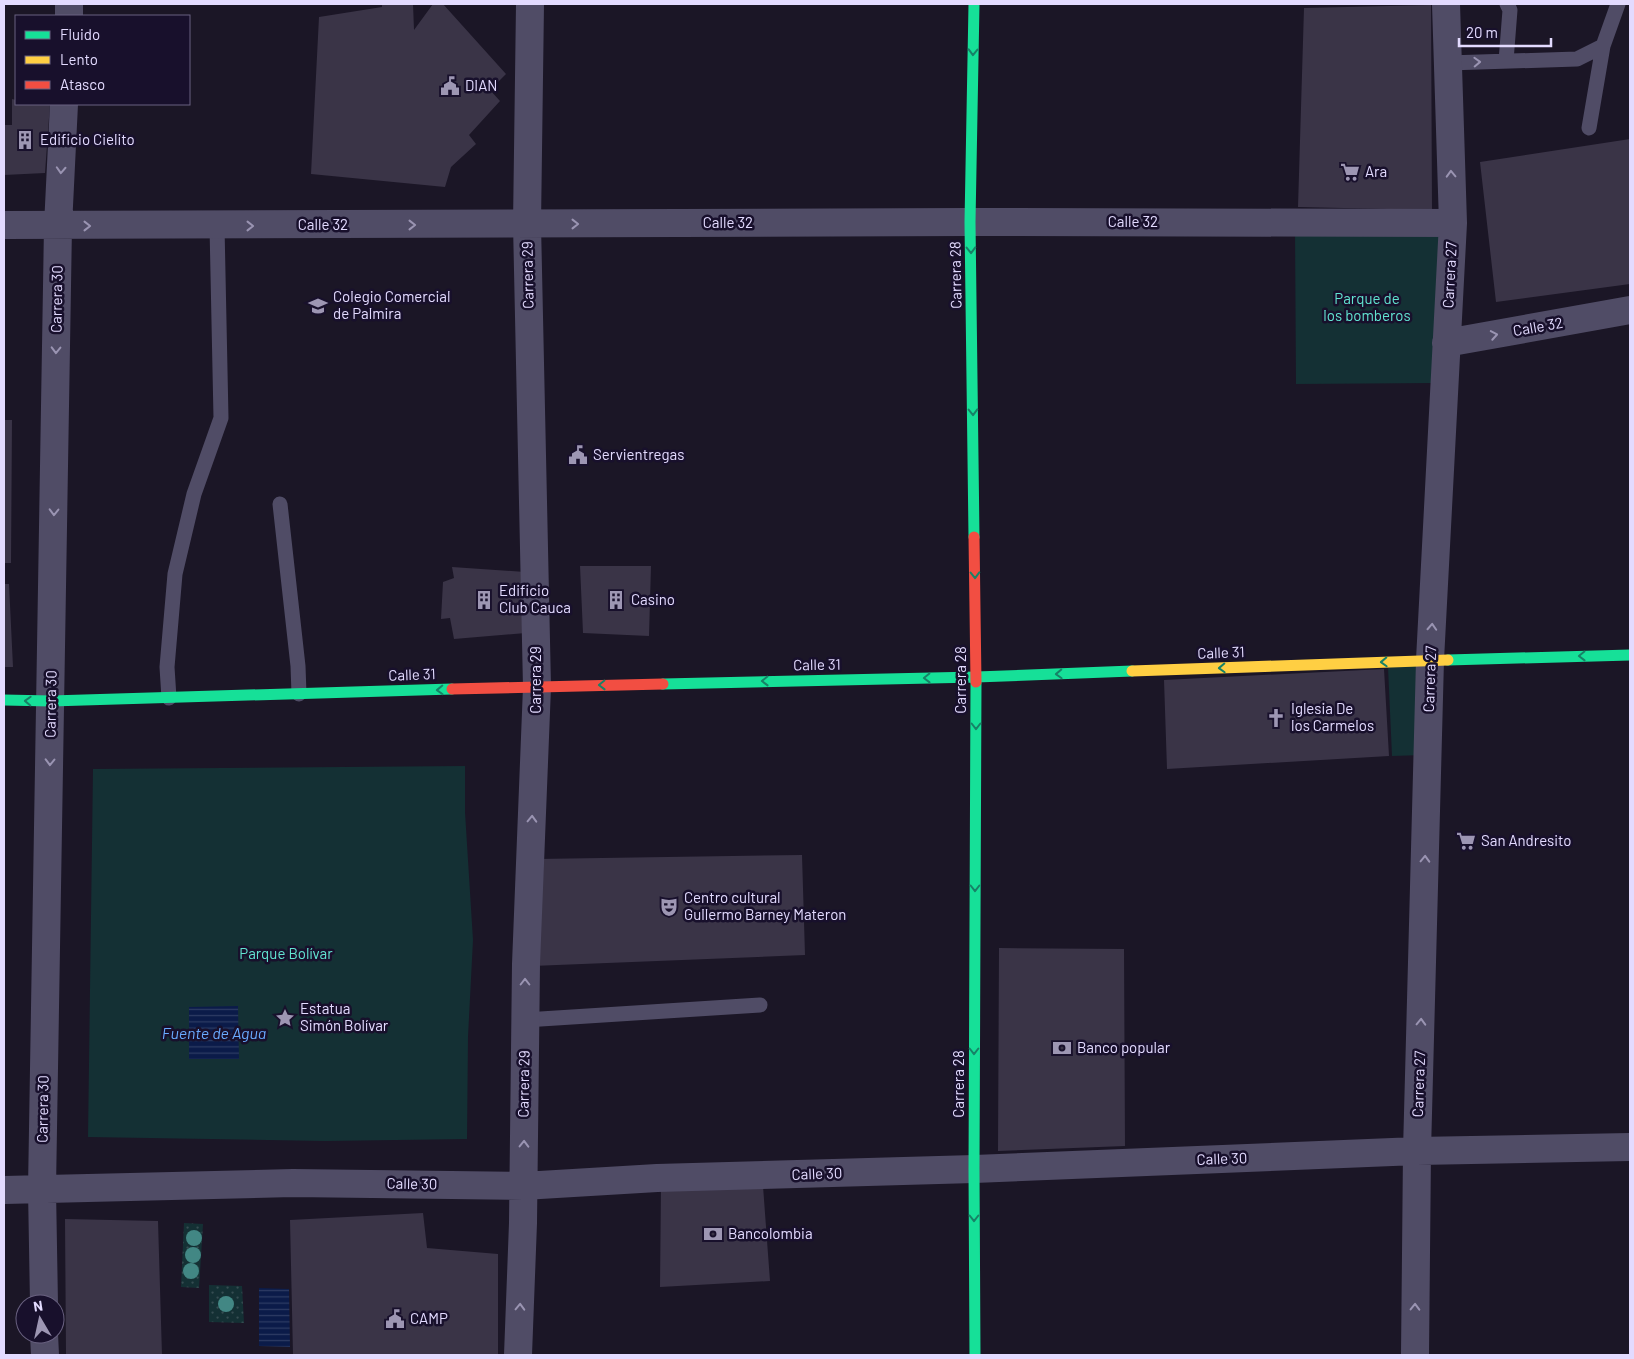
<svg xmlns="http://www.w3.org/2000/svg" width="1634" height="1359" viewBox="0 0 1634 1359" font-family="Barlow,sans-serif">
	<defs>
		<pattern id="grass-dots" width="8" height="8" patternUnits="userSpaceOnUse" patternTransform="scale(1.25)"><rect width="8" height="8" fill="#143034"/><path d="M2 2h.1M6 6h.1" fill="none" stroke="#364d52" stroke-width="1.8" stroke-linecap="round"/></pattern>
		<pattern id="water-rules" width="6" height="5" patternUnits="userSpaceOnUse" patternTransform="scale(1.25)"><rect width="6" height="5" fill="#0b1b49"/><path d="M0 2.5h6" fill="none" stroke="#2e3c64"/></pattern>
	</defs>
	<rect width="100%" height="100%" fill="#1b1626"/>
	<path fill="url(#grass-dots)" d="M184,1223L203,1224L199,1288L181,1287Z
		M209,1285L242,1286L244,1323L209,1322Z"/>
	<path fill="#143034" d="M1295,229L1443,232L1435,383L1296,384Z
		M1426,665L1424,755L1392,756L1388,667Z
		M465,766V812L473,940L468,1037L467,1139L325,1141L88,1137L93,769Z"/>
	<path fill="url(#water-rules)" d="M238,1006L239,1059H189V1007Z
		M259,1288L289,1289L290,1347L259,1346Z"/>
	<path fill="#3a3447" d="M382,4H413L414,30L433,4H443L506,74L490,90L500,101L469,135L476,144L451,167L445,187L311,174L319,17L382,7Z
		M1431,5L1432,210L1298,207L1304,8Z
		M12,99L16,100V104H50L45,173L4,175V125H12Z
		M1630,139V284L1496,302L1480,162Z
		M4,420H12L11,563H4Z
		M580,566H651L649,636L583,633Z
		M452,567L525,572L526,633L454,639L450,618L441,619L443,582L454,578Z
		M4,584H9L13,667H4Z
		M1384,669L1389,756L1167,769L1164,680Z
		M802,855L805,955L532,966L537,859Z
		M999,948L1124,949L1125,1146L998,1151Z
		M661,1185L763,1186L770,1281L660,1287Z
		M423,1213L427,1248L498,1254V1355H293L290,1220Z
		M65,1219L158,1221L162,1355H66Z"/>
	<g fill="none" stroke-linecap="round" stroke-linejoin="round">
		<path stroke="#504c66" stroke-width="15" d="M1506,61L1510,10L1507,4
			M1448,63L1577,59L1603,46L1618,4
			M1589,128L1603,46
			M280,504L298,666L299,694
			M169,698L167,667L175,574L194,494L221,418L217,226
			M525,1020L760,1005"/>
		<path stroke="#504c66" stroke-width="28" d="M69,16V4
			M4,225L970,222L1453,223
			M1446,343L1630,310
			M4,1190L293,1183L523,1186L657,1178L974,1169L1417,1151L1630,1147
			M44,1304L42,1189L58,226L64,104
			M44,1334L45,1355
			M518,1355L523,1223L526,964L537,687L527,224L530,4
			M1415,1355L1417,1151L1430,660L1453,223L1446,4"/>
		<path stroke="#16e098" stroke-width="11" d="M974,4L970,222L974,537
			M1448,660L1630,655
			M663,684L976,677L1132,671
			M4,700L51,701L452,689
			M975,1355L974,1169L976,682"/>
		<path stroke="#ffcf43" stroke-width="11" d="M1132,671L1448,660"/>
		<path stroke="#f24e42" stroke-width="11" d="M974,537L976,682
			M452,689L663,684"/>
	</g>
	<g fill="#428784">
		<circle cx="194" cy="1238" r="8"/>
		<circle cx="193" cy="1255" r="8"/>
		<circle cx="191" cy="1271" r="8"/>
		<circle cx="226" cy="1304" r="8"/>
	</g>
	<defs><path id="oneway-chevron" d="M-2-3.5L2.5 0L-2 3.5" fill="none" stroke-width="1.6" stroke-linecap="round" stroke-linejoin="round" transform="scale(1.25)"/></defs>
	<g stroke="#178267">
		<use href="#oneway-chevron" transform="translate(973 52) rotate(91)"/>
		<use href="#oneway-chevron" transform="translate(971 250) rotate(89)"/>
		<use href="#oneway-chevron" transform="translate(973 412) rotate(89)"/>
		<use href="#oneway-chevron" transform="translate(975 575) rotate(89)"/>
		<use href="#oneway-chevron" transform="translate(1582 656) rotate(179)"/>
		<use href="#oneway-chevron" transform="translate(1384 662) rotate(178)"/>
		<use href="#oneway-chevron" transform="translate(1222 668) rotate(178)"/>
		<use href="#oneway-chevron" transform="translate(1059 674) rotate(178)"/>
		<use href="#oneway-chevron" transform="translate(927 678) rotate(179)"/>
		<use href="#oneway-chevron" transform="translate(765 681) rotate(179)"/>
		<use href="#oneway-chevron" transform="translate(602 685) rotate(179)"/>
		<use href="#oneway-chevron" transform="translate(440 690) rotate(178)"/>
		<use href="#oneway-chevron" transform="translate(28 701) rotate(-178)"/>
		<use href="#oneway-chevron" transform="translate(976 726) rotate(90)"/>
		<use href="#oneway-chevron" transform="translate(975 888) rotate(90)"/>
		<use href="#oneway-chevron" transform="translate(974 1051) rotate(90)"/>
		<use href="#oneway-chevron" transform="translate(974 1218) rotate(90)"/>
	</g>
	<g stroke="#9a94b2">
		<use href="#oneway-chevron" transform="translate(1477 62) rotate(-2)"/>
		<use href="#oneway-chevron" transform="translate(61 170) rotate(93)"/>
		<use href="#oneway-chevron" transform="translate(1451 174) rotate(-92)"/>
		<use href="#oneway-chevron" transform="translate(575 224)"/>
		<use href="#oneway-chevron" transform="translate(412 225)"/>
		<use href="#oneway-chevron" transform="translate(87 226)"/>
		<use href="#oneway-chevron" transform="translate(250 226)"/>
		<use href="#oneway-chevron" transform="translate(1494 335) rotate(-10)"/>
		<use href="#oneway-chevron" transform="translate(56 350) rotate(91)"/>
		<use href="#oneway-chevron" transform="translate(54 512) rotate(91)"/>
		<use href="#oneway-chevron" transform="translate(1432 627) rotate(-87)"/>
		<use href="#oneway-chevron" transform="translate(50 762) rotate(91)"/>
		<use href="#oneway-chevron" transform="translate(532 819) rotate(-88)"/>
		<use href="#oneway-chevron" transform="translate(1425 859) rotate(-88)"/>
		<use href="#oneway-chevron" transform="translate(525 982) rotate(-90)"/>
		<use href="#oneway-chevron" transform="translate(1421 1022) rotate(-88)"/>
		<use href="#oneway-chevron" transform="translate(524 1144) rotate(-89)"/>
		<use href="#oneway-chevron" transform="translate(520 1307) rotate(-88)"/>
		<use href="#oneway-chevron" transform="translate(1415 1307) rotate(-89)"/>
	</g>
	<defs>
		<g id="civic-bare" transform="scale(1.5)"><path d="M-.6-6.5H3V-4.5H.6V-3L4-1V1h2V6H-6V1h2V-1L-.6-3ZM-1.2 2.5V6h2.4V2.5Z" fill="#9d96b3" stroke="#18102c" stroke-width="2.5" paint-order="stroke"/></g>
		<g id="building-bare" transform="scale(1.5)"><path d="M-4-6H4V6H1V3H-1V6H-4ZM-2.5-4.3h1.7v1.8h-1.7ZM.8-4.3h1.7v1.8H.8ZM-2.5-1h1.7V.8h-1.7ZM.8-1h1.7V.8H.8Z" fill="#9d96b3" stroke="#18102c" stroke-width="2.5" paint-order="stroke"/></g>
		<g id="supermarket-bare" transform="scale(1.5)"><path d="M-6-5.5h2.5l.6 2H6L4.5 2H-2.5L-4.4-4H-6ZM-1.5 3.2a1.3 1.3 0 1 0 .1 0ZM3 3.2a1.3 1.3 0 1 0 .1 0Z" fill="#9d96b3" stroke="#18102c" stroke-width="2.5" paint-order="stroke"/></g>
		<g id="school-bare" transform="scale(1.5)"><path d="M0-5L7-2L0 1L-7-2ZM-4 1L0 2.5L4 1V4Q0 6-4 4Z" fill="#9d96b3" stroke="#18102c" stroke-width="2.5" paint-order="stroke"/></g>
		<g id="church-bare" transform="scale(1.5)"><path d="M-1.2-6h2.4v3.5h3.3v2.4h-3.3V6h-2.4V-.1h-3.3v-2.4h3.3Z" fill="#9d96b3" stroke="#18102c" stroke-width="2.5" paint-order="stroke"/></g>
		<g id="theatre-bare" transform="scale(1.5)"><path d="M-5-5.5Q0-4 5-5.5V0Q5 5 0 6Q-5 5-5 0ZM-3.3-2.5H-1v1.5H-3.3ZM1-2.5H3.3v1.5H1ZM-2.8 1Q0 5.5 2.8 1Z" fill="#9d96b3" stroke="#18102c" stroke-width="2.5" paint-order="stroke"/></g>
		<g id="sight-bare" transform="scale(1.5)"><path d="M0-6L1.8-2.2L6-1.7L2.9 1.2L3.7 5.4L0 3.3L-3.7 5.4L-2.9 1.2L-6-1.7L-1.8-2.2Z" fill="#9d96b3" stroke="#18102c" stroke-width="2.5" paint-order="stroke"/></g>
		<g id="bank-bare" transform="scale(1.5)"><path d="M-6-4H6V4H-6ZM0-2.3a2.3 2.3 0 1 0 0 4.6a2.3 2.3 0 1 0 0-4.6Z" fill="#9d96b3" stroke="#18102c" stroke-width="2.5" paint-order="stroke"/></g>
	</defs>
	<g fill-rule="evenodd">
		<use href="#civic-bare" x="450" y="86"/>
		<use href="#building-bare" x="25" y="140"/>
		<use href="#supermarket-bare" x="1350" y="172"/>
		<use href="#school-bare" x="318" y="306"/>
		<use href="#civic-bare" x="578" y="455"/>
		<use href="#building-bare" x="484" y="600"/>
		<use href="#building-bare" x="616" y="600"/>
		<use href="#church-bare" x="1276" y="718"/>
		<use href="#supermarket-bare" x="1466" y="841"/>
		<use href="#theatre-bare" x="669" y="907"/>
		<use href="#sight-bare" x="285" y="1018"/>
		<use href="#bank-bare" x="1062" y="1048"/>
		<use href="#bank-bare" x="713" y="1234"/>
		<use href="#civic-bare" x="395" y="1319"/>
	</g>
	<g text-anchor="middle" stroke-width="5" stroke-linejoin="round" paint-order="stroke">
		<g font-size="15" fill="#e3dbff" stroke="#18102c" text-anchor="start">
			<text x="465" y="91">DIAN</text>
			<text x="40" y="145">Edificio Cielito</text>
			<text x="1365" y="177">Ara</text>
			<text x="333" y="302">Colegio Comercial<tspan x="333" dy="17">de Palmira</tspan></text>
			<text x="593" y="460">Servientregas</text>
			<text x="499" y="596">Edificio<tspan x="499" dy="17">Club Cauca</tspan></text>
			<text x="631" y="605">Casino</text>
			<text x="1291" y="714">Iglesia De<tspan x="1291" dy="17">los Carmelos</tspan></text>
			<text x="1481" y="846">San Andresito</text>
			<text x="684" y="903">Centro cultural<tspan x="684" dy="17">Gullermo Barney Materon</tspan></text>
			<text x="300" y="1014">Estatua<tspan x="300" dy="17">Simón Bolívar</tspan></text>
			<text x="1077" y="1053">Banco popular</text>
			<text x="728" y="1239">Bancolombia</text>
			<text x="410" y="1324">CAMP</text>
		</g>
		<g font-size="15" fill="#e3dbff" stroke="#18102c">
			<text x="1133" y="227">Calle 32</text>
			<text x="728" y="228">Calle 32</text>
			<text x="323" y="230">Calle 32</text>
			<text transform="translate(528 275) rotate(-91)" y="5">Carrera 29</text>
			<text transform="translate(956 275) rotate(-91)" y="5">Carrera 28</text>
			<text transform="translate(1450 275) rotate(-87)" y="5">Carrera 27</text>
			<text transform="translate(57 299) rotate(-89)" y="5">Carrera 30</text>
			<text transform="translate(1538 327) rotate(-10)" y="5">Calle 32</text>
			<text transform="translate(1221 653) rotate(-2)" y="5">Calle 31</text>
			<text transform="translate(817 665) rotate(-1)" y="5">Calle 31</text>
			<text transform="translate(412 675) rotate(-2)" y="5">Calle 31</text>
			<text transform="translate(1430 679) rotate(-88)" y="5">Carrera 27</text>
			<text transform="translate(536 680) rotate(-90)" y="5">Carrera 29</text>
			<text transform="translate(961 680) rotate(-90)" y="5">Carrera 28</text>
			<text transform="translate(51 704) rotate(-89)" y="5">Carrera 30</text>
			<text transform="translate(524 1084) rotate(-89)" y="5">Carrera 29</text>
			<text transform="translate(959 1084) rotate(-90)" y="5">Carrera 28</text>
			<text transform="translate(1419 1084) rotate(-88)" y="5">Carrera 27</text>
			<text transform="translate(43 1109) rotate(-89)" y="5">Carrera 30</text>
			<text transform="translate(1222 1159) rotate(-2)" y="5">Calle 30</text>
			<text transform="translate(817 1174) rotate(-2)" y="5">Calle 30</text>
			<text transform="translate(412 1184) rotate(1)" y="5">Calle 30</text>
		</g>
		<g font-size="15" fill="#62e4d1" stroke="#18102c">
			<text x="1367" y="304">Parque de<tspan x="1367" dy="17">los bomberos</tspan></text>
			<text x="286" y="959">Parque Bolívar</text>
		</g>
		<g font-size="16" font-style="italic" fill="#69aaff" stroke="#18102c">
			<text x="214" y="1039">Fuente de Agua</text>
		</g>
	</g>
	<rect width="1634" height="1359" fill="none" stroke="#e3dbff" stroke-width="10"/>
	<rect x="15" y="15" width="175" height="90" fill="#18102c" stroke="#696180"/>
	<rect x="25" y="31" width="25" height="8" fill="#16e098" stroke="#696180"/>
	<text x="60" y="40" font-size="15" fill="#e3dbff">Fluido</text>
	<rect x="25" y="56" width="25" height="8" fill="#ffcf43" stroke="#696180"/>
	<text x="60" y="65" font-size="15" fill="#e3dbff">Lento</text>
	<rect x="25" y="81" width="25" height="8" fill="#f24e42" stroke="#696180"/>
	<text x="60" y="90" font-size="15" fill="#e3dbff">Atasco</text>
	<g transform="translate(40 1319) rotate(351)"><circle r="24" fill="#18102c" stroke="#696180"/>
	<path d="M0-4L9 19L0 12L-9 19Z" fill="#9d96b3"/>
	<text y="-8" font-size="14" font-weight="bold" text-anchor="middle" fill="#e3dbff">N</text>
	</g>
	<path d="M1459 38v8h92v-8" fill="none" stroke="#e3dbff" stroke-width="2.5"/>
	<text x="1466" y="38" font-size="15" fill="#e3dbff" stroke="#18102c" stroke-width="4" paint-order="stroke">20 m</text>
</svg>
